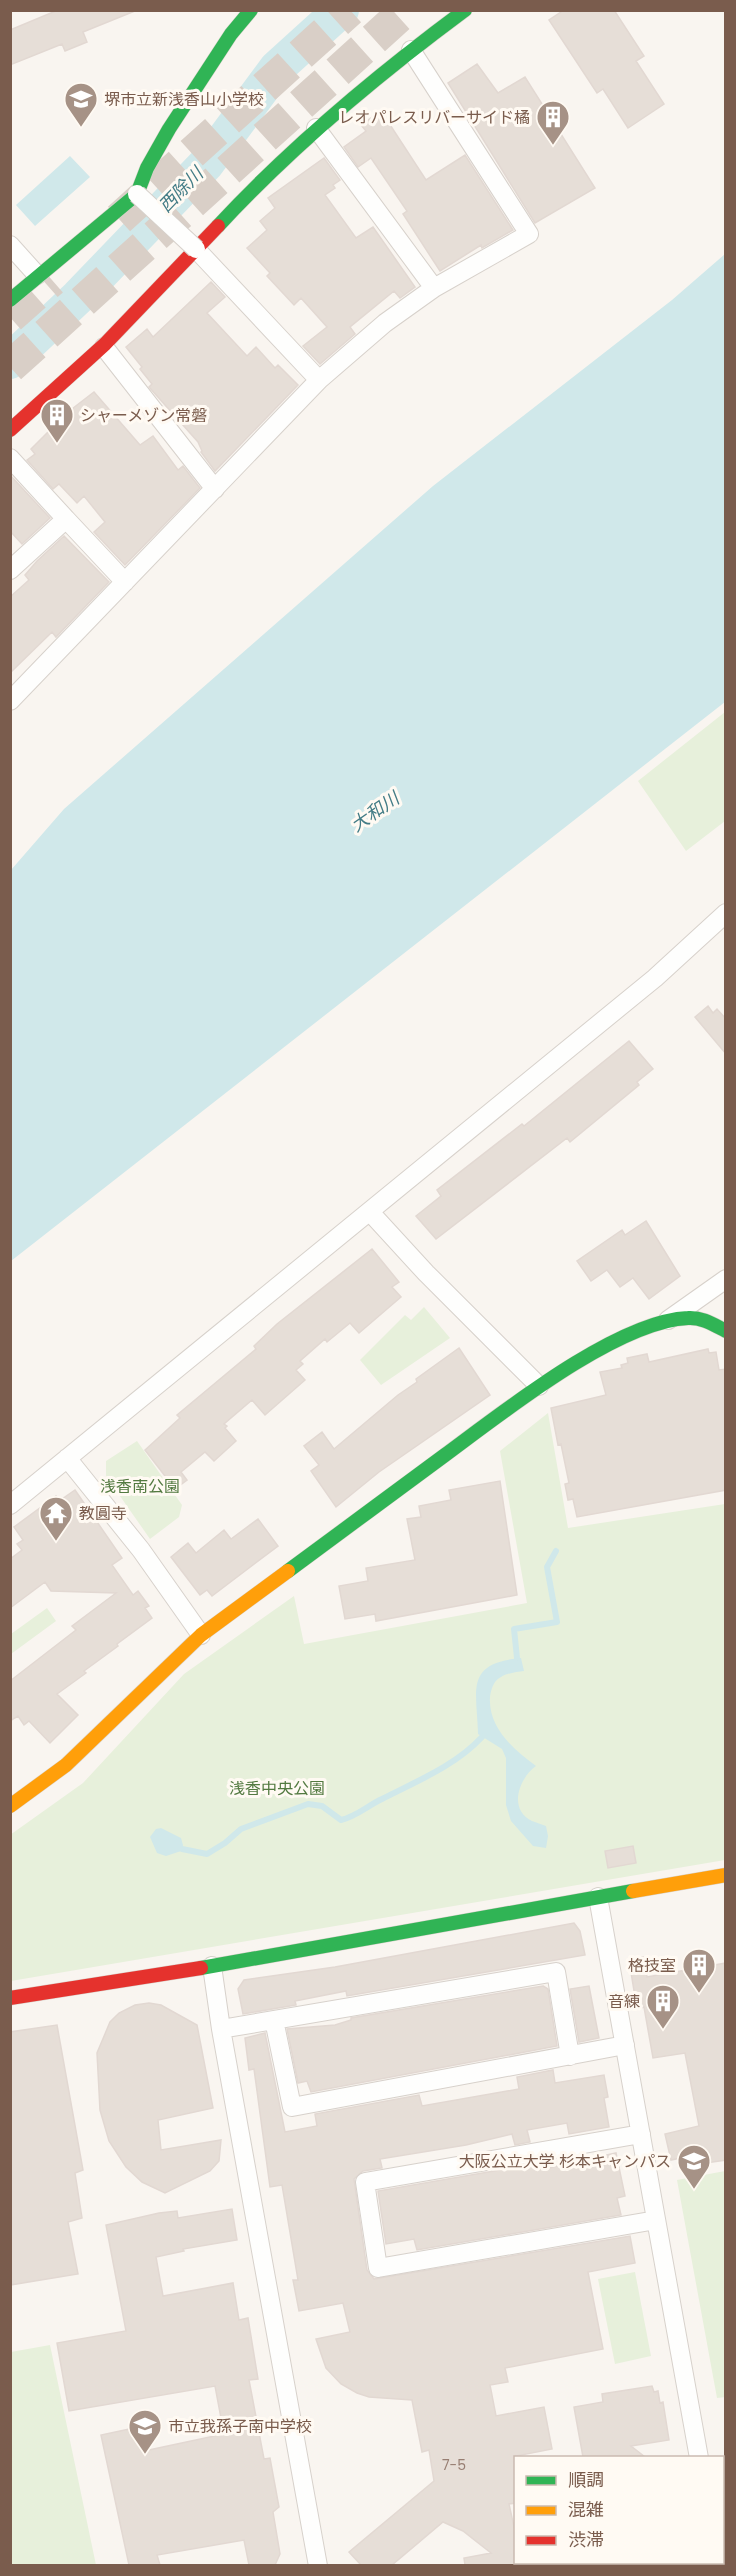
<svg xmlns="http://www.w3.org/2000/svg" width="736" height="2576" viewBox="0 0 736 2576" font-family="Poppins,'Noto Sans JP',sans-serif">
	<rect width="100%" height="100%" fill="#f9f5f0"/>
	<path fill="#e7f0db" d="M725,712V821L686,851L638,781Z
		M424,1307L450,1338L381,1385L360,1360L405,1315L411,1320Z
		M548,1413L568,1528L725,1504V1860L11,1981L10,1835L83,1783L184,1674L294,1596L304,1644L527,1603L500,1451Z
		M137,1441L182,1505L179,1517L150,1539L106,1476V1461Z
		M47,1608L56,1621L11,1654V1634Z
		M725,2171L726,2397L717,2398L677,2180Z
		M635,2272L651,2356L615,2364L598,2279Z
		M50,2345L96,2565H11V2352Z"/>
	<path fill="#d0e8ea" d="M70,156L90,177L35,226L16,205Z
		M725,254V702L11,1261V870L64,809L433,486L672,300Z
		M521,1658L524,1671C517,1672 507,1673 501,1677C493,1681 491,1690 490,1697C488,1728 514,1750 536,1766C520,1777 507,1809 532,1821C537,1823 541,1824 546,1826L548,1836L546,1848L533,1846L511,1821L506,1805V1758L502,1749L478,1734C477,1690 464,1663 521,1658Z
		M161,1828L181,1838L183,1845L181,1851L166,1856L157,1853L150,1837L156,1829Z"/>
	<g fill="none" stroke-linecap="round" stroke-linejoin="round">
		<path stroke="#d0e8ea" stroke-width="6" d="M517,1658L514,1629L557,1622L547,1567L556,1551
			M182,1849L207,1854L225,1843L241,1829L308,1804L322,1806L341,1820C357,1816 367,1806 382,1799C417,1781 455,1766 482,1737"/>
		<path stroke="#d0e8ea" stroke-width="36" d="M10,361L78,297L206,164L277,68L341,10"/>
	</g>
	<path fill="#e6ded7" stroke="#e2d8d2" stroke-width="1.5" d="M58,10H134L135,11L83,32L87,42L65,51L62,44L10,65V30Z
		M564,10H614L644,56L636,61L664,104L628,128L603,89L597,93L549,20Z
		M477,64L498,93L525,77L595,188L535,223L448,83Z
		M381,111L426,180L465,155L513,230L482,248L481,245L440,271L403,214L407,211L371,158L358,167L344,147L366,131L361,125Z
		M324,158L340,180L333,185L335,188L325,195L356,238L373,227L415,287L400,298L394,291L350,327L355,334L320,364L303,346L327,327L301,298L294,305L267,276L270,273L247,248L267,230L260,221L275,208L268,198Z
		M211,282L225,297L207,313L247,356L256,347L275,368L278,365L298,385L215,471L201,452L202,451L198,442L149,387L152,384L140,369L142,367L126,347L147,329L153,337Z
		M94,392L140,445L153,436L178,470L183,466L200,488L125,565L94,532L105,522L84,496L77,503L59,484L53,489L27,460L35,454L31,449L68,412Z
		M10,475L50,518L22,544L10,531Z
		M64,536L109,582L56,637L52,632L10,673V597L29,580L25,575L37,561Z
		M708,1006L713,1013L717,1009L726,1019V1054L695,1017Z
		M629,1041L653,1069L637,1082L639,1085L570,1142L567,1138L436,1239L416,1216L441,1196L437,1190L522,1124L524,1126Z
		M646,1221L680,1276L649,1299L633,1278L620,1287L607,1270L591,1281L577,1261L622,1230L625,1235Z
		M372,1249L399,1282L392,1287L401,1297L359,1333L350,1323L327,1342L325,1339L300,1361L303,1364L296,1370L305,1380L265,1415L252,1400L224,1424L227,1426L225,1428L236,1441L214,1461L205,1452L181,1472L187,1480L175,1489L145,1450L180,1418L177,1415L256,1349L254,1346L277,1324Z
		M459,1348L490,1395L379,1472L336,1507L311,1471L319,1465L304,1446L322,1432L334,1449L398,1395L417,1382L416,1379Z
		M708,1349L709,1353L716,1352L719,1370L726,1369V1490L577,1517L573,1499L568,1500L565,1484L569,1483L561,1444L558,1445L551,1408L606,1395L600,1372L622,1368L621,1365L628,1363L627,1358L647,1354L649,1362Z
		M500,1481L517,1595L376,1621L375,1614L345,1619L339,1586L368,1581L366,1568L415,1560L407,1519L421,1517L419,1506L451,1500L449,1490Z
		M75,1490L122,1558L112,1565L133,1595L138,1591L149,1606L145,1608L152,1618L117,1644L118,1646L84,1671L86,1673L57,1694L78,1715L50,1743L29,1721L24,1725L18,1716L10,1721V1681L76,1630L72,1626L116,1593L51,1591L45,1582L10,1608V1559L22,1550L17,1544L23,1540L14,1527L56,1496L59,1501Z
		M258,1519L278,1546L212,1596L207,1590L200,1595L171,1557L188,1543L196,1553L224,1530L231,1539Z
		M633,1846L636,1863L608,1868L605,1851Z
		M574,1923L580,1931L585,1955L347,1996L346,1991L295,2001L296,2005L243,2014L238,1989L244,1980L335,1967Z
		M643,1957L647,1977L726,1963V2160L706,2163L704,2153L671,2160L665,2134L699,2126L685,2053L653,2058L644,2007L637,2009L629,1960Z
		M543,1986L548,1989L557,2046L311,2092L307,2081L298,2083L287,2029L335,2025L351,2020V2018Z
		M589,1986L599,2038L579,2042L570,1989Z
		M149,2003L161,2005L197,2025L213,2108L158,2120L161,2150L221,2140L219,2161L210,2171L165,2193L142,2182L126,2167L109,2141L100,2110L97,2053L110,2022L119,2013L135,2005Z
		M57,2025L83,2170L75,2173L82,2218L68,2222L78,2274L10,2285V2032Z
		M265,2033L285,2132L317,2126L315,2114L419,2095L422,2106L519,2089L517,2077L553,2070L555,2083L604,2075L608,2097L604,2098L609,2127L569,2134L567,2123L527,2130L530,2142L515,2145L512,2134L466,2145L380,2159L382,2168L363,2171L354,2179L367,2270L374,2279L630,2236L635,2263L588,2272L603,2349L505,2368L508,2382L490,2385L496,2416L544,2407L552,2449L516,2456V2503L509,2504L516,2536V2565H465L464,2558L491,2553L463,2531L443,2522L392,2565H361L349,2552L434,2481L429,2450L422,2452L412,2400L369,2397L357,2393L341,2384L326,2368L316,2339L350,2332L343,2303L299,2311L293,2280H298L282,2185L270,2187L254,2069L249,2070L245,2038Z
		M616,2153L625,2196L617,2198L621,2215L417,2250L414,2239L386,2244L378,2191L546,2162L548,2168Z
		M232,2209L237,2240L183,2249L184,2251L156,2257L163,2296L233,2283L239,2320L248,2318L258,2379L249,2380L264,2459L270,2458L279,2507L273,2512L280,2554L275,2565H249L244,2540L157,2555L160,2565H129L101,2435L139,2427L144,2451L224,2434L215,2386L69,2411L57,2343L126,2331L106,2225L159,2213L177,2211L178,2218Z
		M652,2386L654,2392L658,2391L660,2403L663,2402L669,2440L631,2446L645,2457H583L574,2407L603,2402L602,2394Z"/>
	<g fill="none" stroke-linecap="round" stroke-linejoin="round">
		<path stroke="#d9cfc7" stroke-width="33" stroke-dasharray="33 16" stroke-linecap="butt" d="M119,219L350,10
			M10,317L52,280
			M10,367L406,10"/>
		<g stroke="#d7d1cb" stroke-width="20">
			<path id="street" d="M316,128L434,288
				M10,245L37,275
				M196,249L319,380
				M104,347L215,489
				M10,458L66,519L10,570
				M66,519L125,582
				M10,701L319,380L385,323L434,288L529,234L411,50
				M370,1212L426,1273L539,1386
				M668,1320L726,1279
				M67,1458L141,1550L201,1635
				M10,1505L655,978L726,913
				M598,1897L699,2458
				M212,1966L221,2029L318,2566
				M274,2020L292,2107L625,2045
				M221,2029L556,1972L570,2056
				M641,2134L365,2182L378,2268L656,2220
				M717,2562L718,2566"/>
		</g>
		<g stroke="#d9d2cb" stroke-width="15">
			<path id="fast" d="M218,226C293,145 376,76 465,10
				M10,300L137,194L147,168L169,129L231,34L251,10
				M288,1571C340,1532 393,1494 445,1455C502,1413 617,1321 688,1318C702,1317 714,1325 726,1331
				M201,1968L633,1891"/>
		</g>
		<g stroke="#d9d2cb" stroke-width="15">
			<path id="slow" d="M10,1806L66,1765L201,1635L288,1571
				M633,1891L726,1875"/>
		</g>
		<g stroke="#d9d2cb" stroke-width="15">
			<path id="jam" d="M10,430L105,344L218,226
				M10,1998L201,1968"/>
		</g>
		<use href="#street" stroke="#fefefd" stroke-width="18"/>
		<use href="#fast" stroke="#30b455" stroke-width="14"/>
		<use href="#slow" stroke="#ff9f0a" stroke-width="14"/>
		<use href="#jam" stroke="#e5322d" stroke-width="14"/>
		<g stroke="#d7d1cb" stroke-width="20" stroke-linecap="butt">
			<path id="street-bridge" d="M137,194L196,249"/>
		</g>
		<use href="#street-bridge" stroke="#fefefd" stroke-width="18"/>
	</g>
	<defs>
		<g id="school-pin" transform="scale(1.725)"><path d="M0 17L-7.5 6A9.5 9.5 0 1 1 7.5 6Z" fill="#a69286" stroke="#fffaf3"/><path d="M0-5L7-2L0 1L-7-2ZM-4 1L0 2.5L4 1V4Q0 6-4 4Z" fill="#fff"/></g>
		<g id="building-pin" transform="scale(1.725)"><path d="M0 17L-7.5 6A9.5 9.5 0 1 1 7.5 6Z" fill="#a69286" stroke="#fffaf3"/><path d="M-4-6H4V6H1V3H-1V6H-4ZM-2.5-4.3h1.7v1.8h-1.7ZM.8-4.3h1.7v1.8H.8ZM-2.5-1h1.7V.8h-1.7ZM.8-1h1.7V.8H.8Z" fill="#fff"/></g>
		<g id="temple-pin" transform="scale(1.725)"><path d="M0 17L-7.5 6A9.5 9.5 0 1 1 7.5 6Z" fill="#a69286" stroke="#fffaf3"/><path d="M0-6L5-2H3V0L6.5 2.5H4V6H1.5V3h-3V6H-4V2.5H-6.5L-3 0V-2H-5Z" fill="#fff"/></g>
		<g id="university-pin" transform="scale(1.725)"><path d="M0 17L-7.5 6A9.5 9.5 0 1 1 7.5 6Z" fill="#a69286" stroke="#fffaf3"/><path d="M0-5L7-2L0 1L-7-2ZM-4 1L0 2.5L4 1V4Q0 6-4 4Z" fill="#fff"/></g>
	</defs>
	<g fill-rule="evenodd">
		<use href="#school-pin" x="81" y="99"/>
		<use href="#building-pin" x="553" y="117"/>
		<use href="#building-pin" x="57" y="415"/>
		<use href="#temple-pin" x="56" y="1513"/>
		<use href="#building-pin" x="699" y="1965"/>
		<use href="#building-pin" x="663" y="2001"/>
		<use href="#university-pin" x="694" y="2161"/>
		<use href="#school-pin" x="145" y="2426"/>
	</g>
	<g text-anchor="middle" stroke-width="6" stroke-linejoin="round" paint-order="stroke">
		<g font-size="14" fill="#977e72">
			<text x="454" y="2470">7-5</text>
		</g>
		<g font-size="16" fill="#7a5c4d" stroke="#fffaf3" text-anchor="start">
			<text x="104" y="105">堺市立新浅香山小学校</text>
			<text x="530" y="123" text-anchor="end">レオパレスリバーサイド橘</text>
			<text x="80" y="421">シャーメゾン常磐</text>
			<text x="79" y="1519">教圓寺</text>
			<text x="676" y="1971" text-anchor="end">格技室</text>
			<text x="640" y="2007" text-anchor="end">音練</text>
			<text x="671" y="2167" text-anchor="end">大阪公立大学 杉本キャンパス</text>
			<text x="168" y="2432">市立我孫子南中学校</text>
		</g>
		<g font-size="16" fill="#537a41" stroke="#fffaf3">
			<text x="140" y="1492">浅香南公園</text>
			<text x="277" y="1794">浅香中央公園</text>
		</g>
		<g font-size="18" font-style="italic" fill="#437c86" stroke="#fffaf3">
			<text transform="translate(181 190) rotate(-46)" y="6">西除川</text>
			<text transform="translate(375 812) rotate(-35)" y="6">大和川</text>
		</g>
	</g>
	<rect width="736" height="2576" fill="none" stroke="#7a5c4d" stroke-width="24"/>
	<rect x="514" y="2456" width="210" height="108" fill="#fffaf3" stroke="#cabbb1" stroke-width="1.5"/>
	<rect x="526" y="2476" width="30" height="9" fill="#30b455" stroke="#cabbb1" stroke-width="1.5"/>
	<text x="568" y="2486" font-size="18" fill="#7a5c4d">順調</text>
	<rect x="526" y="2506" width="30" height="9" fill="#ff9f0a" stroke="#cabbb1" stroke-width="1.5"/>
	<text x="568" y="2516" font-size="18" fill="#7a5c4d">混雑</text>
	<rect x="526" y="2536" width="30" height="9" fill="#e5322d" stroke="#cabbb1" stroke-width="1.5"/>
	<text x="568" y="2546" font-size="18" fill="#7a5c4d">渋滞</text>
</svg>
